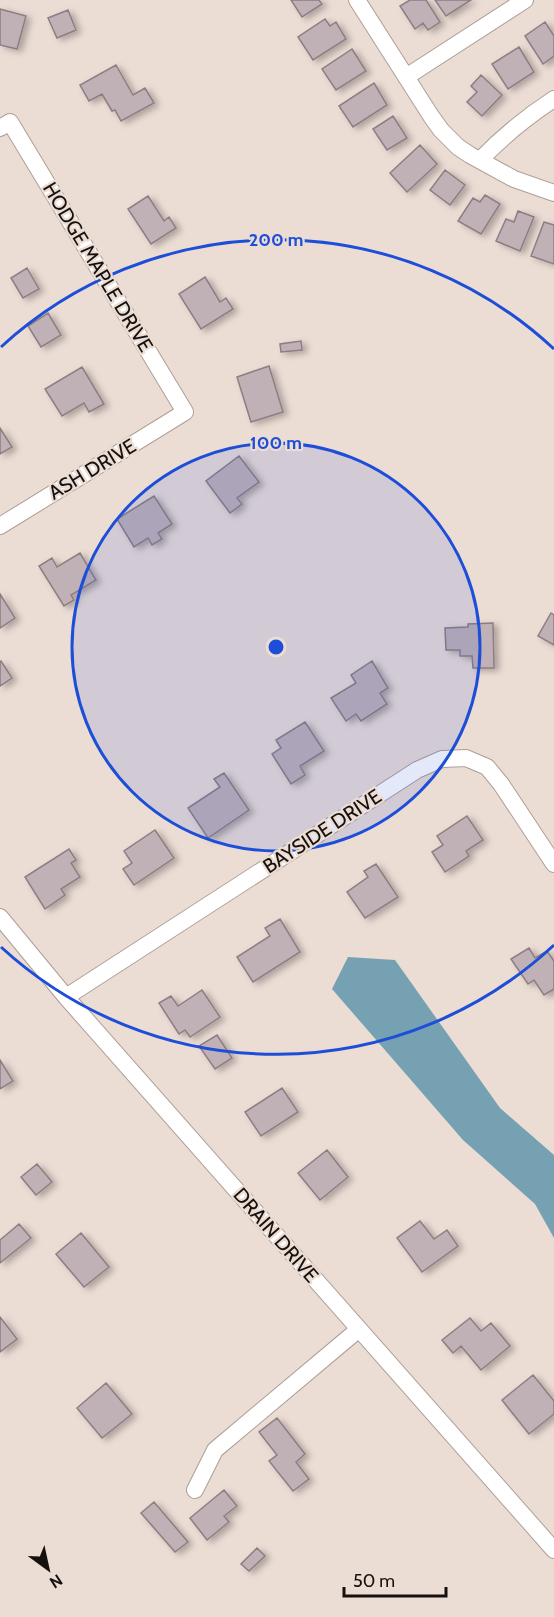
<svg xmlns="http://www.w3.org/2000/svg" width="554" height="1617" viewBox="0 0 554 1617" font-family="Cabin,sans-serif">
	<defs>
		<filter id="shadow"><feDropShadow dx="4.5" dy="2.5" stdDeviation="3" flood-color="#0004"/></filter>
	</defs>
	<rect width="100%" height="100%" fill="#ebdcd4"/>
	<path fill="#75a1b2" d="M348,957L395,960L500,1108L554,1155V1238L535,1204L463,1140L332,989Z"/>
	<path fill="#c0b1b6" stroke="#8d7e83" stroke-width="1.5" filter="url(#shadow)" d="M291,0H319L322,4L302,17Z
		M410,0H426L440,22L428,30L423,23L415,29L400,6Z
		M435,0H471L446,16Z
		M0,9L26,16L17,49L0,45Z
		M68,10L76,30L57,38L48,18Z
		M325,19L330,26L336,22L346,39L313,60L298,37Z
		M545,22L554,36V56L543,64L525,36Z
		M519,47L534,72L508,89L492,64Z
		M352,49L366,71L336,90L322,69Z
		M116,65L133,95L145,88L154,103L121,121L115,110L112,111L102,94L89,101L80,85Z
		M481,75L502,95L482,116L467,102L477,92L471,86Z
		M374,83L387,105L353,127L339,106Z
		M393,116L407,138L387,150L373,129Z
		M420,145L437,164L407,192L390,173Z
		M445,170L465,185L450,205L430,190Z
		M485,195L500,204L481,234L458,221L473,198L480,202Z
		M148,196L164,221L169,217L176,228L151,244L128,209Z
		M518,211L534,217L520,251L496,241L506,219L514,222Z
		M544,222L554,225V264L531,256Z
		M27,268L39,289L23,298L11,278Z
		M205,277L220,302L226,298L233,309L201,329L179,294Z
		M48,313L61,335L41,347L28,326Z
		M301,341L302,350L281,352L280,344Z
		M269,366L283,412L251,422L237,377Z
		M82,367L104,404L89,412L84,403L62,416L45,389Z
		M0,428L12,447L0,454Z
		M239,456L259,482L237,498L242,504L230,513L206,481Z
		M154,496L172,524L158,533L162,539L152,545L148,538L134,547L117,519Z
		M80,553L96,580L71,595L74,600L64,606L39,566L52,558L57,567Z
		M0,594L15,618L0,628Z
		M551,613L554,615V645L538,636Z
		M493,623L494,668H473L472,656H460V650H446L445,628L468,627V624Z
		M1,661L12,678L0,686V662Z
		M372,661L388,688L380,693L387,704L361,721L356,714L346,721L331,698L356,683L351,675Z
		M305,722L324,751L300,766L305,775L291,784L272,754L281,748L276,740Z
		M224,773L249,810L208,838L188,808L220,787L214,779Z
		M467,816L483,840L466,851L469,856L445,872L432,852L443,845L437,836Z
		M155,830L174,858L134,885L123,869L132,863L124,851Z
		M69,849L76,860L71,863L80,877L61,889L65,895L45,909L25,877Z
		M376,864L398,897L365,918L347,892L368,877L364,871Z
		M280,919L300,952L253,982L237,957L270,936L265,928Z
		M529,948L535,958L547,951L554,961V989L544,995L534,980L528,984L511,959Z
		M202,990L220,1017L190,1037L185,1030L179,1034L159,1003L171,996L178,1006Z
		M217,1035L232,1058L215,1069L199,1046Z
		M0,1060L13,1081L0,1089Z
		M282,1088L298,1112L261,1136L245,1112Z
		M327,1150L348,1177L320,1200L298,1173Z
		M37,1164L52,1182L36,1195L21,1177Z
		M420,1221L434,1239L447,1230L458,1246L422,1272L397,1238Z
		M19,1224L31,1238L0,1263V1240Z
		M81,1233L109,1267L84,1287L56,1254Z
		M0,1317L17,1339L0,1352Z
		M470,1318L481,1331L491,1323L510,1346L481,1370L461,1346L453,1353L442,1340Z
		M533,1375L554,1401V1414L529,1434L502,1400Z
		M106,1383L132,1414L102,1438L77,1408Z
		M277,1418L305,1454L296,1462L309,1479L293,1491L269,1461L277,1455L259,1432Z
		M224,1490L237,1506L224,1516L229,1522L207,1540L190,1518Z
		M154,1502L188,1542L175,1552L141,1513Z
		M257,1548L265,1556L249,1571L241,1564Z"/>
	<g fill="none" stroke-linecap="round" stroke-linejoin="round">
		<g stroke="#ad9f98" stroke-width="18">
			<path id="minor" d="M357,0L431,116L441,130L458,147L470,155L514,179L554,193
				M406,77L525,0
				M0,128L10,122L185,412L0,526
				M480,160C504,135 525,118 554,99
				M0,917L66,997L554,1550
				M66,997L417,770L442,759L466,758L487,767L501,784L554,864
				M195,1490L215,1450L359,1329"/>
		</g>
		<use href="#minor" stroke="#fff" stroke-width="16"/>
	</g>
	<circle cx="276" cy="647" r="204" fill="#1d4ed8" fill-opacity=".12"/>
	<g fill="none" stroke="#1d4ed8" stroke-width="3">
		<circle cx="276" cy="647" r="204"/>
		<path d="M554 945A407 407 0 0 1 1 947M1 347A407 407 0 0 1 554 349"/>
	</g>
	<g text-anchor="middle" stroke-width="4.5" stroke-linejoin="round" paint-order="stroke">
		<g font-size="20" fill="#16110e" stroke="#ebdcd4">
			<text transform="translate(98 267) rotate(59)" y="7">HODGE MAPLE DRIVE</text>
			<text transform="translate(92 469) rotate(-31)" y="7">ASH DRIVE</text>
			<text transform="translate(322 831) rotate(-33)" y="7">BAYSIDE DRIVE</text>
			<text transform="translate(276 1235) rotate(49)" y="7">DRAIN DRIVE</text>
		</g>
	</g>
	<circle cx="276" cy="647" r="9" fill="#1d4ed8" stroke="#ebdcd4" stroke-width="3"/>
	<g font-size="18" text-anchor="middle" font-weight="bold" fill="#1d4ed8" stroke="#ebdcd4" stroke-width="4.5" stroke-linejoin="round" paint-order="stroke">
		<text x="276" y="246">200 m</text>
		<text x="276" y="449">100 m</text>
	</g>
	<g transform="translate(48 1569) rotate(147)" stroke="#ebdcd4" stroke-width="4.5" paint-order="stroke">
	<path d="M0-4.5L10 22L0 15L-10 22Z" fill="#16110e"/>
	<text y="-9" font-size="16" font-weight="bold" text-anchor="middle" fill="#16110e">N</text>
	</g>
	<path d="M344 1587v9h102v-9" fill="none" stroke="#16110e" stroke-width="3"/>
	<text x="353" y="1587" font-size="18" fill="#16110e" stroke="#ebdcd4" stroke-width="4.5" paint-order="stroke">50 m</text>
</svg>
